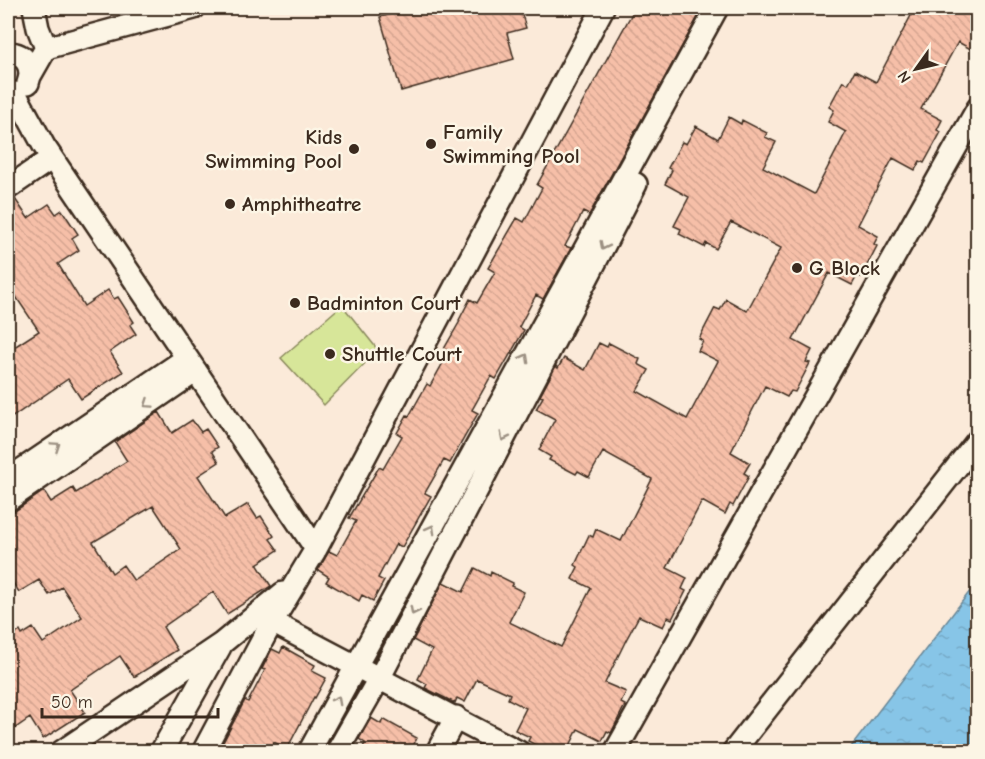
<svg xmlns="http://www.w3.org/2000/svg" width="985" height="759" viewBox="0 0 985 759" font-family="'Comic Neue',sans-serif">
	<defs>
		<pattern id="water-ripples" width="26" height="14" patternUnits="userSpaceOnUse" patternTransform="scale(1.5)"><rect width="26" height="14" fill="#87c5e7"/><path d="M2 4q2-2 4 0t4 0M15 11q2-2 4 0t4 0" fill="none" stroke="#75a9c6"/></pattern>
		<pattern id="building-back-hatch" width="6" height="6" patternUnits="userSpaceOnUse" patternTransform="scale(1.5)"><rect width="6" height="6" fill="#f6bfa8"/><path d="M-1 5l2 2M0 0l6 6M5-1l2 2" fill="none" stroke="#d4a490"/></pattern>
	</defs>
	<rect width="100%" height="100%" fill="#fbead9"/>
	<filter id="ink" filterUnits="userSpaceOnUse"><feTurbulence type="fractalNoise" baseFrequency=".0167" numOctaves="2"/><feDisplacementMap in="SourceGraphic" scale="12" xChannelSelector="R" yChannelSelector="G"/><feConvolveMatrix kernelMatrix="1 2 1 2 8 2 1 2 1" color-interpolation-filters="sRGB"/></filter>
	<g filter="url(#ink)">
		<path fill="#d7e699" stroke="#89885c" stroke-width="1.5" d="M342,305L378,350L324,405L281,358Z"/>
		<path fill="url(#water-ripples)" stroke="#698797" stroke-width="1.5" d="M977,582V751H848Z"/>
		<path fill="url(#building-back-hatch)" stroke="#3b2a1e" stroke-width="1.5" fill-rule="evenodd" d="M415,8H520L526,28L507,33L514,59L401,91L380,17Z
			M635,8H703L589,215L583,212L565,246L571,248L543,299L536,295L519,327L524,330L496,379L491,376L472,410L478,413L450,463L444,460L425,493L431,496L402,547L396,544L378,578L384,581L373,601L362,595L359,601L326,582L329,577L318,570L329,551L337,555L356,521L349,518L379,467L383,469L402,436L397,433L407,415L409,416L427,384L430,386L449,352L444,349L460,321L459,320L470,299L477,303L495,272L488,268L517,218L524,222L542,188L537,185Z
			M915,8H978V53L958,42L921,109L942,120L937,130L941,132L924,163L920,161L915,170L893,158L875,192L858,225L878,236L874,244L877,246L861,277L857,276L852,285L829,273L793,340L812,350L806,362L810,363L795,392L791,391L787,397L765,386L731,452L750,463L744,473L749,476L733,506L730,504L725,514L702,501L667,568L687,578L682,589L686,591L672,619L668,617L663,627L639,616L626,640L605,683L626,692L621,703L625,705L611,733L607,731L602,741L578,729L567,752H549L528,741L530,737L515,730L526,708L508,699L510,694L477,679L465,702L457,698L455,703L425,688L427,684L418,679L432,650L413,640L443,582L463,592L475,568L490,576L491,572L513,583L511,586L524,592L509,622L561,647L591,588L572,579L578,567L575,565L589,535L593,537L596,529L621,541L652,479L603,452L589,477L578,471L576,474L549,460L551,457L539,450L555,419L536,409L543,397L540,396L556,366L558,368L564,358L585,370L599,343L607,347L609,343L640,359L638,364L649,370L637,391L687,419L718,361L698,351L703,341L699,339L715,308L720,310L726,299L747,311L781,248L731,222L716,249L706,243L704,247L679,234L681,229L674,226L689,197L665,184L672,170L668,168L682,142L686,144L696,126L718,139L729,117L741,124L742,120L767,133L765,137L776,142L763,167L814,194L846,132L828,122L834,110L829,107L843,81L848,84L855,71L876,82Z
			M15,199L28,218L49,204L56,214L62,210L78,234L72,238L79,250L58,264L84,306L108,290L114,299L118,297L134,322L130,325L136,334L110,352L123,372L81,399L68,379L8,420V351L39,331L8,285V201Z
			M159,412L172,433L192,420L201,432L206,429L218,447L212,451L219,462L198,476L225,518L248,504L257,518L261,516L274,536L270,539L278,550L257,564L271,586L227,614L213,592L163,627L177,650L134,677L120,656L70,690L85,712L43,739L30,718L8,733V639L20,631L22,635L33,628L43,643L82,617L62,587L49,595L39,580L19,592L8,575V513L15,511L44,491L51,502L73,488L76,493L127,461L115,442ZM153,506L181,549L134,581L123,565L112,573L93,542Z
			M283,647L315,665L312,671L326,678L315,698L314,697L287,749L274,742L270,752H218L245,700L248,702L265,670L262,669L272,649L280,653Z
			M371,718L381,724L383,719L417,738L410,752H361L365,743L359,739Z"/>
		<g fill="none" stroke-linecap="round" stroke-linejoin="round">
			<g stroke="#3b2a1e" stroke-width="26">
				<path id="minor" d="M34,8L38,28L46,48
					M8,53C25,53 34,67 28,83
					M30,76L46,48L194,8
					M15,93L44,146L316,549
					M8,188L52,158
					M8,479L187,358
					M8,500L196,371
					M272,622L519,752
					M61,752L221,644L283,593
					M161,752L220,647
					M203,752L272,622L316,549L603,8
					M309,752L717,8
					M337,752L380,677L636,184
					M437,752L456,717
					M615,752L978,108
					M733,752L978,440"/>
			</g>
			<use href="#minor" stroke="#fcf5e5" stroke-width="21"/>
		</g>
		<defs><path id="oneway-chevron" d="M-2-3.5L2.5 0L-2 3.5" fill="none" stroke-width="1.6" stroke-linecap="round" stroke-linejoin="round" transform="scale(1.5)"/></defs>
		<g stroke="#9c9082">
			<use href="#oneway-chevron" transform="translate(604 246) rotate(117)"/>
			<use href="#oneway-chevron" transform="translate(525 358) rotate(-61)"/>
			<use href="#oneway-chevron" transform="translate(148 404) rotate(146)"/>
			<use href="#oneway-chevron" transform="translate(504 437) rotate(117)"/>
			<use href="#oneway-chevron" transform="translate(56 446) rotate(-34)"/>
			<use href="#oneway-chevron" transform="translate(431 529) rotate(-61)"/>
			<use href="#oneway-chevron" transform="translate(414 611) rotate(117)"/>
			<use href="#oneway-chevron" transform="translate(337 700) rotate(-62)"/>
		</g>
	</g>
	<g fill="#3b2a1e" stroke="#fcf5e5" stroke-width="2">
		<circle cx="431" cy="144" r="6"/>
		<circle cx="354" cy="149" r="6"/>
		<circle cx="230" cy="204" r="6"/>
		<circle cx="797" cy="268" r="6"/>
		<circle cx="295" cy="303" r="6"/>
		<circle cx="330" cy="354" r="6"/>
	</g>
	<g text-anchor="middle" stroke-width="5" stroke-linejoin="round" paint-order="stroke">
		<g font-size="21" font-weight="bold" fill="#3b2a1e" stroke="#fcf5e5" text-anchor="start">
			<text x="443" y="139">Family<tspan x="443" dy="24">Swimming Pool</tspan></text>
			<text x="342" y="144" text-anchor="end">Kids<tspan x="342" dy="24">Swimming Pool</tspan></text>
			<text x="242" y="211">Amphitheatre</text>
			<text x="809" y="275">G Block</text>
			<text x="307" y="310">Badminton Court</text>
			<text x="342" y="361">Shuttle Court</text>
		</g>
	</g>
	<rect width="985" height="759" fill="none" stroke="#fcf5e5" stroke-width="30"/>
	<rect x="15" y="15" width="955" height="729" fill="none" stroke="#3b2a1e" stroke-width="2" filter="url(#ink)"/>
	<g transform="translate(916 69) rotate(236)" stroke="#fcf5e5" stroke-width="4.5" paint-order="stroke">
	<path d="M0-4.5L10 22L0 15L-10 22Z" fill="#3b2a1e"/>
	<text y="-9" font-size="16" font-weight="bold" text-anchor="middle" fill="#3b2a1e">N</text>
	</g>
	<path d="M42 708v9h176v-9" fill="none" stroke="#3b2a1e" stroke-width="3"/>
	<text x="51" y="708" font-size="18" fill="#3b2a1e" stroke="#fcf5e5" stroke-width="4.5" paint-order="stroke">50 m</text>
</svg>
